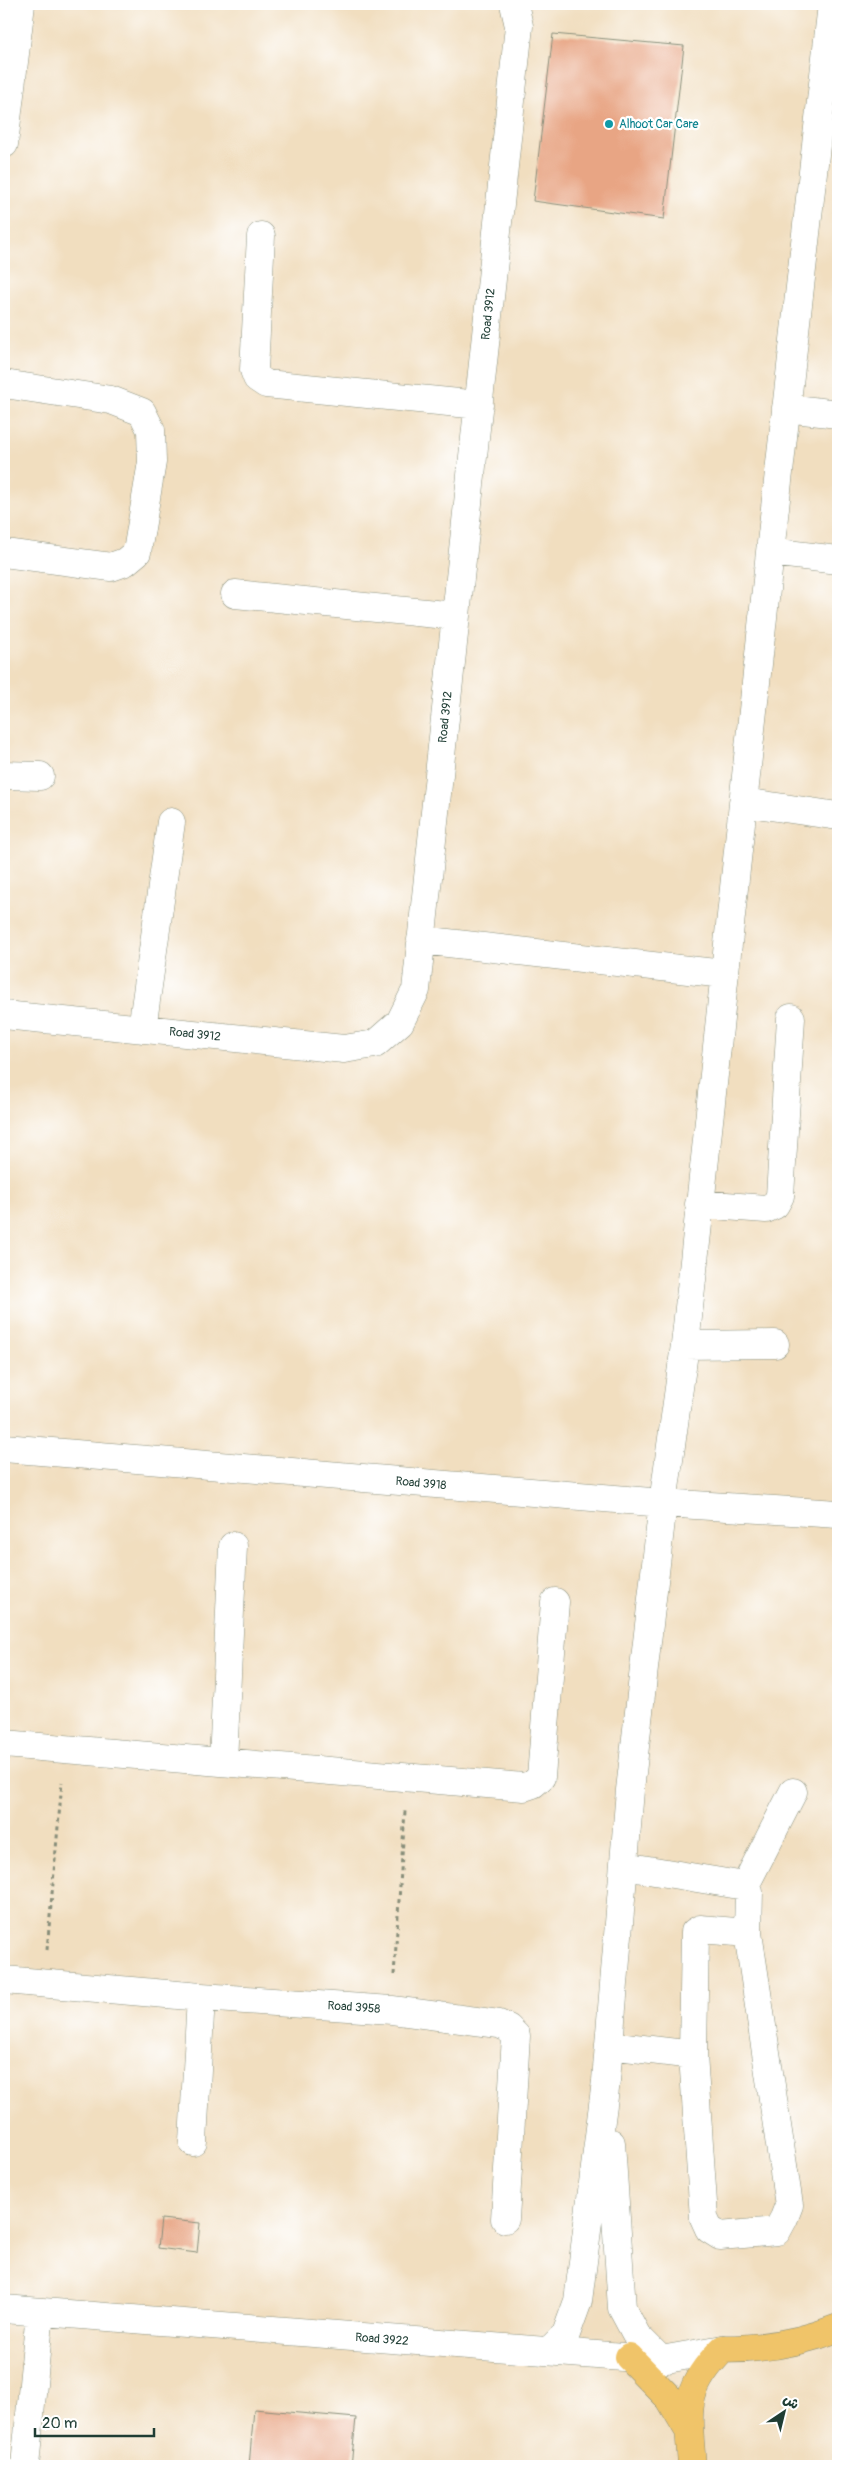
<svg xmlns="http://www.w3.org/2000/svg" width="842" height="2470" viewBox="0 0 842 2470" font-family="Pangolin,'Playpen Sans Arabic',sans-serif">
	<rect width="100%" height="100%" fill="#fff"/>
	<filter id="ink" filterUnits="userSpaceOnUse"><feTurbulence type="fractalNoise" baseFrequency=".02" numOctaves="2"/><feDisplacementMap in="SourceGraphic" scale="10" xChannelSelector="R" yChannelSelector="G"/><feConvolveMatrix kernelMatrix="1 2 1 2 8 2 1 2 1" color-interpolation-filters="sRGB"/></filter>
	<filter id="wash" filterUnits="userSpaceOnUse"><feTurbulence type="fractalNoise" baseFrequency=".0096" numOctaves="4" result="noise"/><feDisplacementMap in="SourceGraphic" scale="20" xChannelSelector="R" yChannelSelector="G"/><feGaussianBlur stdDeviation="1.12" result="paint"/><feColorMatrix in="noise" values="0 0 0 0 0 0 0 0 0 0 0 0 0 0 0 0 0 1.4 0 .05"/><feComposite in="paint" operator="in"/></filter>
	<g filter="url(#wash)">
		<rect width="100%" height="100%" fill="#f1debf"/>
		<g id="blocks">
			<path fill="#e8a584" d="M553,34L684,46L664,219L533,201Z
				M161,2219L200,2223L197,2253L158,2248Z
				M254,2409L356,2418L351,2466H249Z"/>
		</g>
	</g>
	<g filter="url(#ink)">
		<use href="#blocks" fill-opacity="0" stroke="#888e7a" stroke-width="1"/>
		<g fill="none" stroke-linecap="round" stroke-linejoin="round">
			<g stroke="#888e7a" stroke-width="29">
				<path id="minor" d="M4,144L21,4
					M261,236L254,370L257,378L266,384L479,405
					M4,384L111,400L142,412L151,430L152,462L137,552L125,562L111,567L4,553
					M786,408L838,414
					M770,552L838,560
					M235,594L456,616
					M4,775L40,776
					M743,802L838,816
					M421,940L724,974
					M4,1015L344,1049L375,1044L400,1022L416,990L519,26L514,4
					M142,1029L171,822
					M699,1204L766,1209L775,1205L780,1196L791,1018
					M685,1345L775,1344
					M4,1448L663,1503L838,1514
					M4,1744L524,1787L533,1784L541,1777L555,1602
					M223,1762L233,1546
					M624,1866L745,1886
					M4,1980L201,1997L392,2010L499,2024L508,2028L516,2036L505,2219
					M609,2045L693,2055L704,2218L709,2229L720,2236L777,2231L784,2218L789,2205L748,1933L749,1891L745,1886L793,1792
					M693,2055L695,1932L700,1929L748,1933
					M193,2142L201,1997
					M611,2143L622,2308L637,2336L661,2360
					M4,2309L661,2360L723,2349
					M549,2351L566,2334L578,2301L606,2081L630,1790L663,1503L685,1345L770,552L832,4
					M25,2466L40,2312"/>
			</g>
			<g stroke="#888e7a" stroke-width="29">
				<path id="major" d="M629,2357L670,2399L689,2431
					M692,2466C688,2411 681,2391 723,2349C764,2349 800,2343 838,2328"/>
			</g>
			<path stroke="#888e7a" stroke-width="3" stroke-dasharray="4 4" stroke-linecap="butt" d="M47,1950L62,1782
				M394,1975L405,1811"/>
			<use href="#minor" stroke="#fff" stroke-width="28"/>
			<use href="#major" stroke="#f0c469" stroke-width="28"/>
		</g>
	</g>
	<circle fill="#0f9aa8" stroke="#fff" stroke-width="2" cx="609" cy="124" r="5"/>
	<g text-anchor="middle" stroke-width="4.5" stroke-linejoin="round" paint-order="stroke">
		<g font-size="12" fill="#0d838f" stroke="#fff" text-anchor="start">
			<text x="619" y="128">Alhoot Car Care</text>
		</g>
		<g font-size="12" fill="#1f3d34" stroke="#fff">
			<text transform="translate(488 314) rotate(-84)" y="4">Road 3912</text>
			<text transform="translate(445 717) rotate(-84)" y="4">Road 3912</text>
			<text transform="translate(195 1034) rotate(6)" y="4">Road 3912</text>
			<text transform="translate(421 1483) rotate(5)" y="4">Road 3918</text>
			<text transform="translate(354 2007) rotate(4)" y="4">Road 3958</text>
			<text transform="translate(382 2339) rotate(4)" y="4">Road 3922</text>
		</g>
	</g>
	<rect width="842" height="2470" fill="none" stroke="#fff" stroke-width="20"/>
	<g transform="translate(784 2412) rotate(35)" stroke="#ffffff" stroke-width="4" paint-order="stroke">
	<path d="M0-4L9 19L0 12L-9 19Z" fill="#1f3d34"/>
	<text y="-8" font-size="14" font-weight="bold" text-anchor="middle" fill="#1f3d34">ش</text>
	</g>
	<path d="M35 2428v8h119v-8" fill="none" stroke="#1f3d34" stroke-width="2.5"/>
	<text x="42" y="2428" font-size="15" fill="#1f3d34" stroke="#ffffff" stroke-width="4" paint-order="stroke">20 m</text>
</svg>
